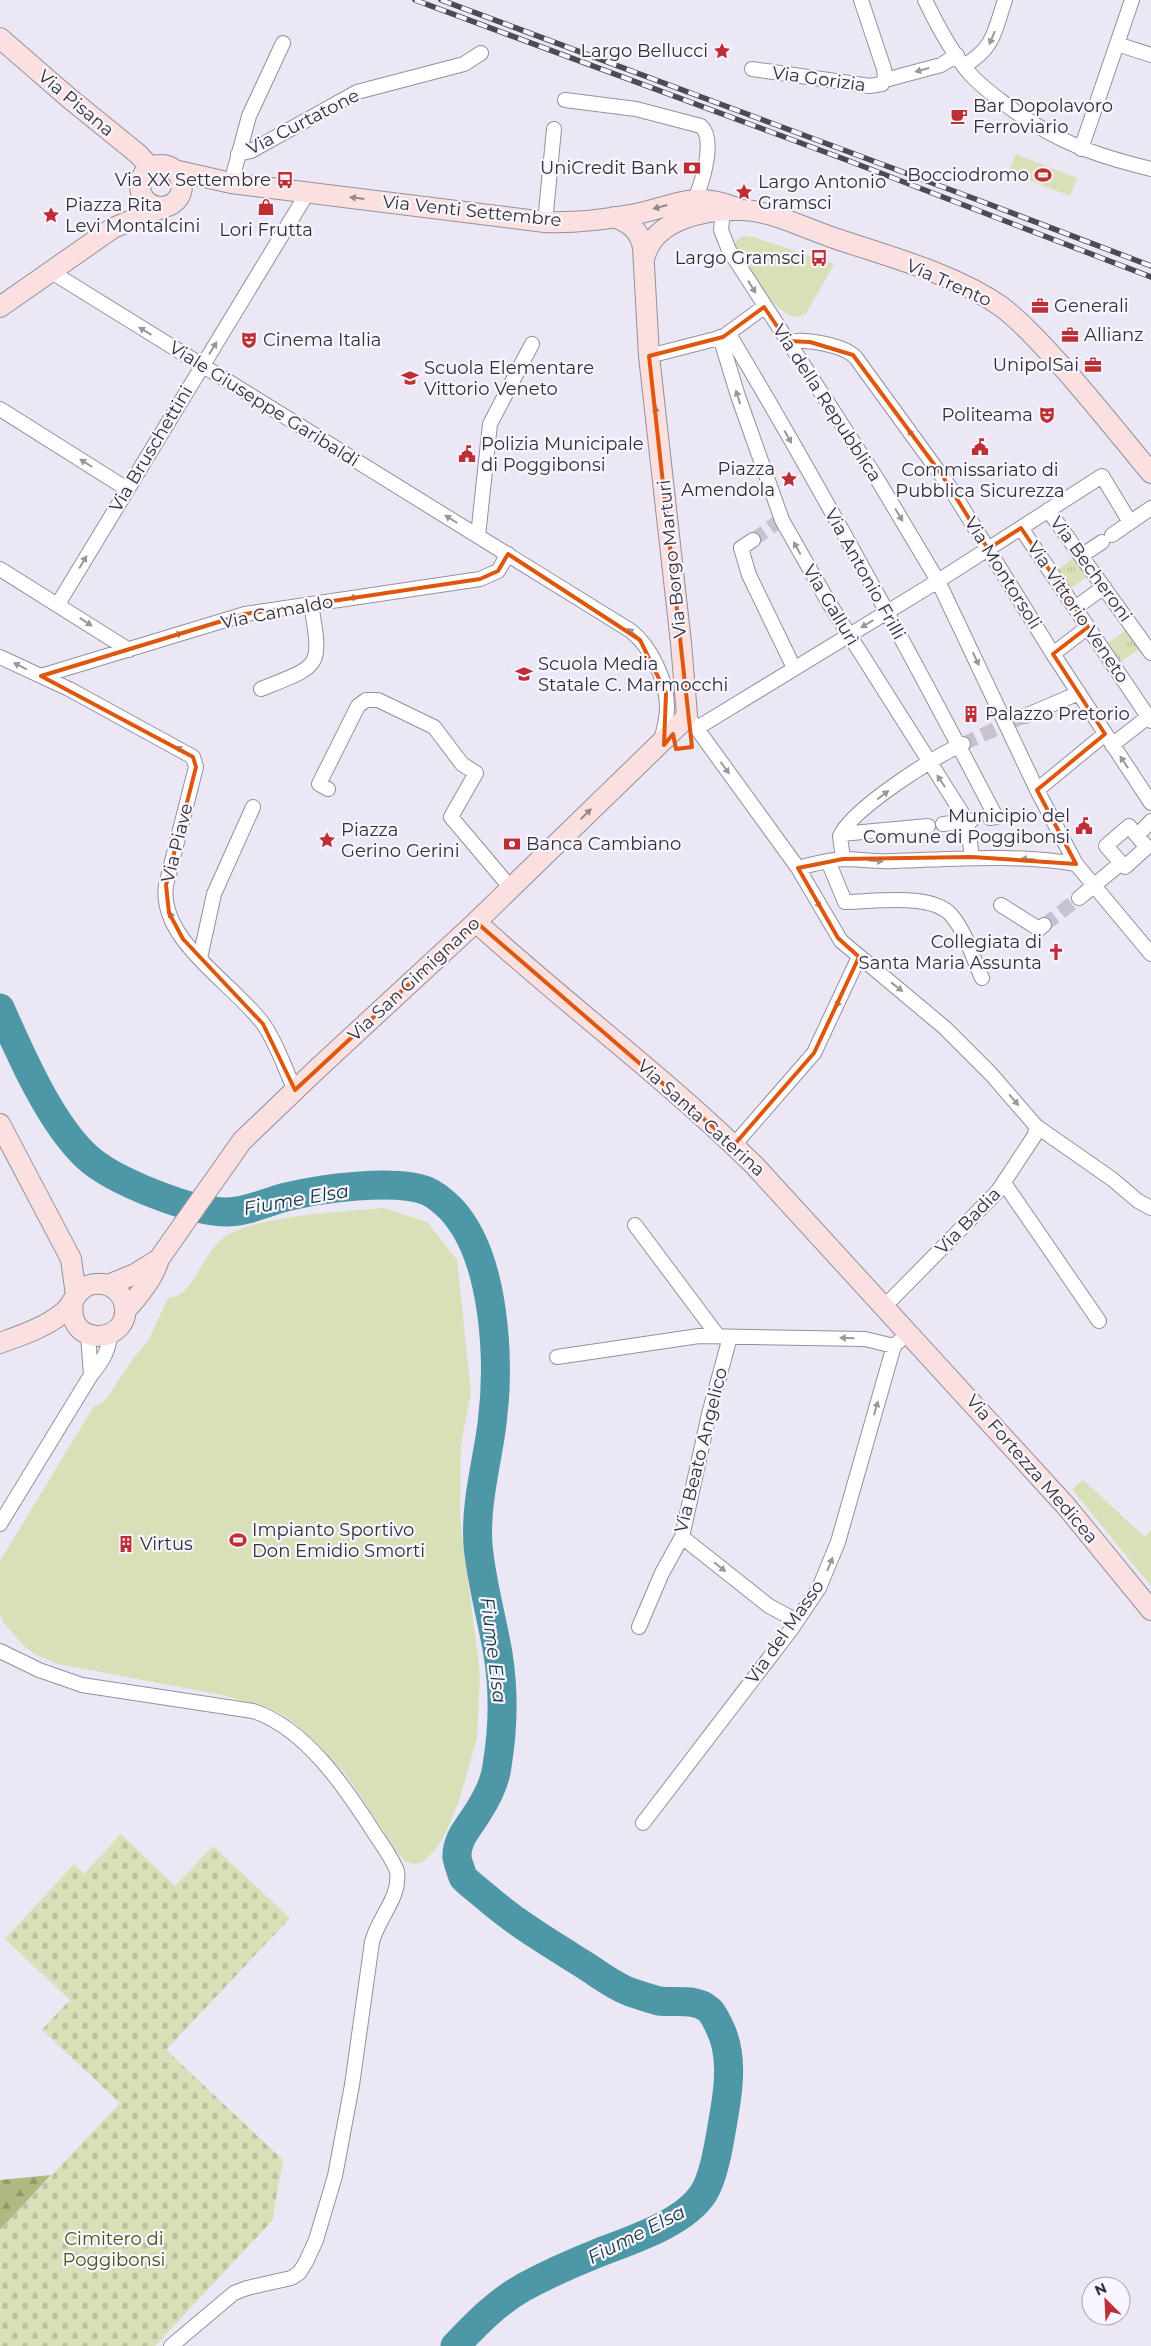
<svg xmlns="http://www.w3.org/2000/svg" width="1151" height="2346" viewBox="0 0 1151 2346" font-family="Montserrat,sans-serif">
	<defs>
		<pattern id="grass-tufts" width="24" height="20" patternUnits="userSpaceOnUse" patternTransform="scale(1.25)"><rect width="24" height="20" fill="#d9e0b8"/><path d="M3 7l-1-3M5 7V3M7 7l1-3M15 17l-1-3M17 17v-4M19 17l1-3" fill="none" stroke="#bbc09f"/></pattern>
		<pattern id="forest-firs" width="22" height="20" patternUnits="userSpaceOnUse" patternTransform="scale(1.25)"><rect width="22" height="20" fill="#b0b981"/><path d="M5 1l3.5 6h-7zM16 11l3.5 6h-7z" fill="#90976a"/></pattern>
		<pattern id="cemetery-stones" width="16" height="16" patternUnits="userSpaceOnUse" patternTransform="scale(1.25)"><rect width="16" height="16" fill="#d9e0b8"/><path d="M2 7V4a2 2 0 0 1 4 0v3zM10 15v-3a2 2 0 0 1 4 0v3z" fill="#bbc09f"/></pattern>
	</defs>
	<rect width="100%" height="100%" fill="#ebe7f5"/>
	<path fill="url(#grass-tufts)" d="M1076,556L1089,575L1070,589L1057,570Z
		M1126,630L1139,649L1120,662L1107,644Z"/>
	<path fill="url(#forest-firs)" d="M51,2175L0,2230V2180Z"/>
	<path fill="url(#cemetery-stones)" d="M121,1834L175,1886L213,1846L290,1918L166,2050L283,2160L272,2221L155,2346H0V2230L120,2103L42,2030L70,2000L5,1939L74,1864L84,1874Z"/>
	<path fill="#d9e0b8" d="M1016,154L1077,178L1070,196L1008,172Z
		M743,236L753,237L834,264L806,314C781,331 748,265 736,248V241Z
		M384,1208L427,1222L457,1260L471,1392L461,1445L460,1518L480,1675L477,1738L459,1801L446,1832L439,1845L422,1863L414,1864L406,1862L400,1856L345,1773L298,1726L285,1716L269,1708L222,1695L58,1664L36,1655L24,1646L4,1623L0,1614V1561L94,1406L104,1402L132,1360L148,1341L168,1298C172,1297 179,1296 182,1293C197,1280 205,1253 223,1238C252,1216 346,1211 384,1208Z
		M1083,1480L1145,1537L1151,1530V1586L1072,1489Z"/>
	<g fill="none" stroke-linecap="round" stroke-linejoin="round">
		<path stroke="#4e97a6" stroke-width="29" d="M0,1008C20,1053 50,1123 87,1157C113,1181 191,1212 227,1212C247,1212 266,1202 286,1197C319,1189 395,1178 427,1191C436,1195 444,1202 451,1209C496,1257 500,1362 492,1424C487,1463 475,1504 478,1545C481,1581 492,1618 498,1654C504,1691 503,1730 497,1766C495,1783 487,1798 478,1812C469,1827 456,1839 457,1858C457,1860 462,1874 463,1877C469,1884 479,1891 486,1897C517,1924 551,1944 586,1966C600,1975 614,1986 630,1992C639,1995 650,1999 659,2001C675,2003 695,1998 708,2009C712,2011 717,2022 719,2026C733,2053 729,2086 724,2115C720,2137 715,2176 703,2194C683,2224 631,2240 598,2253C573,2263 548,2274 524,2287C496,2303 477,2323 455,2346"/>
		<path stroke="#c6c2cf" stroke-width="14" stroke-dasharray="14 7" stroke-linecap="butt" d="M753,540L778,522
			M1009,723L1025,716
			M963,744L1002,726
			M1044,925L1079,898"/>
		<g stroke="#94909d" stroke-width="16">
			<path id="street" d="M925,0C937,25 952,54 971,75C982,87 996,97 1009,107C1057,142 1094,155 1151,169
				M1117,44L1151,55
				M964,66C995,47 994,32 1005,0
				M752,69L870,86L882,84L885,77L884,69L861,0
				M885,80L941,65L957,55
				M565,100L636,109L701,126C716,140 702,183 695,199
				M1081,149L1132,0
				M238,154L251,151L357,92L464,64L481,53
				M231,183L249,116L283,43
				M723,211L721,230L729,250L879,482L938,581L1037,790L1076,864L1151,954
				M545,222L554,129
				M50,271L631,631C651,647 667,681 667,707C667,718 664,730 661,741
				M729,334C823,491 911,654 996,817L990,818
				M720,337L738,396L782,520L829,603L962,813L968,828L972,857
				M788,342C804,338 845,345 856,358L949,486L1053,654L1151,803
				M649,356L723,337L764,307
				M0,409L127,489
				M1048,510L1151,653
				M1021,528L1151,721
				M1112,535L1151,508
				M478,536L490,424L532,344
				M753,540L741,548L749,575L794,668
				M1081,556L1102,542
				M0,569L129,650
				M58,604L308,192
				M1075,608L1104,587
				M1053,654L1088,627
				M0,657L69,689L193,757L196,767L166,885C158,941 235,984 264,1025C277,1044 285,1069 295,1090
				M41,676L245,614L480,579L498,571L508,554
				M261,689C321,665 322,669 311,604
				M687,715L798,868L841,941L945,1028L991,1074L1036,1126L1112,1179L1138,1201L1151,1208
				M1025,716L1079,693
				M697,728L938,581L1102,476L1130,522
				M1112,745L1148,717
				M328,789L319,784L358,706L366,700H378L434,727L462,764L476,773L451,817L510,887
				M1037,790L1105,734
				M943,824L971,821
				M841,834L928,826
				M843,859L840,836C852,809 935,756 963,744
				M828,861L845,902C874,902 933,892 952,916C966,933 973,958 982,978
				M1121,863L1125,867L1147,847L1137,836
				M798,868C813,864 828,860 843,859C860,859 876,862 893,861C955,859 1015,854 1076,864
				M1079,898L1121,863L1106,846L1129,826L1137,836L1151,821
				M1001,905L1039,929L1044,925
				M200,958L214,894L253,807
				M734,1145L814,1053L859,957
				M1004,1183L1099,1321
				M635,1225L718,1336
				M885,1306L998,1191L1035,1135L1036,1126
				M88,1335L91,1375
				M557,1357L699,1336L865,1339L894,1346
				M0,1524L91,1375C102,1362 109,1351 110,1334
				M682,1537L769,1606L797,1621
				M639,1627L662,1573L682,1537L709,1414L730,1337
				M0,1651L39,1670L82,1685L253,1711C306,1728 347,1790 375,1834C383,1846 392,1858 397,1871C401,1898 378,1917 372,1942L352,2085L335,2176L316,2240L306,2262L299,2273L291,2278L247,2288L234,2293L171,2346
				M643,1823L790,1631L819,1588L838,1542L891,1356L894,1346L909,1332"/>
		</g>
		<g stroke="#94909d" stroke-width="22">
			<path id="secondary" d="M0,38L69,98L138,154L151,168
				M140 186a21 21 0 1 1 42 0a21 21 0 1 1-42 0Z
				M174,170L231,183L545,222C573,223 602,220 630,215C672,208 691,190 734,207
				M645,256C655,219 706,209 740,210C770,210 802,227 831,237C886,256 954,273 1002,307C1026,326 1046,349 1066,371C1095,404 1123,439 1151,473
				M0,307L113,228L164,207
				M476,922C567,1005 667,1079 755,1166L1066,1506L1151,1610
				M0,1124L71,1259L76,1295
				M108,1285L135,1274L159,1259
				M125,1311C138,1297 154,1278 159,1259L242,1141L316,1070L476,922L681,723L687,715L681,643L649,356L643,247C639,230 630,223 614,217
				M0,1343C22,1335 47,1327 65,1311C73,1303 76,1291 87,1286C94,1283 103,1283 109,1286C116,1289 122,1295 124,1303C135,1343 65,1351 73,1302"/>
		</g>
		<use href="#street" stroke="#fff" stroke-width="14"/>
		<use href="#secondary" stroke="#fbe0e0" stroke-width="20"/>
		<g stroke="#4d4b51" stroke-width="5.5">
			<path id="rail" d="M415,0L844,159L1151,277
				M441,0L986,203L1151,266"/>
		</g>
		<use href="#rail" stroke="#f8f5fe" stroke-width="4" stroke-dasharray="11" stroke-linecap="butt"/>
	</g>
	<defs><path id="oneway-solid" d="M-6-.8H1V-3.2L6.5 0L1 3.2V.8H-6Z" transform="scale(1.25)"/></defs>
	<g fill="#98989a">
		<use href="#oneway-solid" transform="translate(992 38) rotate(113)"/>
		<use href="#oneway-solid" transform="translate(922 70) rotate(165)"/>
		<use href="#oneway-solid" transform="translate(752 287) rotate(58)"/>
		<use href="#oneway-solid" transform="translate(145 331) rotate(-149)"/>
		<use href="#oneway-solid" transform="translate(213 348) rotate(-58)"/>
		<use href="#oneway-solid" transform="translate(738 397) rotate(-108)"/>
		<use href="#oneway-solid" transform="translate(912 435) rotate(-126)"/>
		<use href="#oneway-solid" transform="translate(788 437) rotate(61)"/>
		<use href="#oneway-solid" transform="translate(86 463) rotate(-148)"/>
		<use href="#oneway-solid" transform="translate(899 515) rotate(59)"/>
		<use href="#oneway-solid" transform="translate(451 519) rotate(-148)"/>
		<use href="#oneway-solid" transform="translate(797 548) rotate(-119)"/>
		<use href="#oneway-solid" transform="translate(83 562) rotate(-59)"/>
		<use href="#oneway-solid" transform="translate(351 598) rotate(-8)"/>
		<use href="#oneway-solid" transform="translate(86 622) rotate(33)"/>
		<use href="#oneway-solid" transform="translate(867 624) rotate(149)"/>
		<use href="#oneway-solid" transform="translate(633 633) rotate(-140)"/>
		<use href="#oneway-solid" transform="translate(176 635) rotate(-17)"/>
		<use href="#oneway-solid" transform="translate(976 659) rotate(65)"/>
		<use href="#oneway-solid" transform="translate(20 666) rotate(-154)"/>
		<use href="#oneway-solid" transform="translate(182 750) rotate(-151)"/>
		<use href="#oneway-solid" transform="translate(1124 762) rotate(-124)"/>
		<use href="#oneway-solid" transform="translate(725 768) rotate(54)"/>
		<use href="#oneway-solid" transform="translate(941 781) rotate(-123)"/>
		<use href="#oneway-solid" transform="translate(883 795) rotate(-37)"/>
		<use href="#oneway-solid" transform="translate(1028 859) rotate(-176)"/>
		<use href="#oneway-solid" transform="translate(876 861) rotate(3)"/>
		<use href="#oneway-solid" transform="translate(817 902) rotate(61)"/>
		<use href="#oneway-solid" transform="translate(172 918) rotate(-112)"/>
		<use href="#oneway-solid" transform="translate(897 987) rotate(38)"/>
		<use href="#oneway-solid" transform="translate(839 1001) rotate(114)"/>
		<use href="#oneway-solid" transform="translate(1014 1100) rotate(49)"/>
		<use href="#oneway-solid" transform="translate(847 1338) rotate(-179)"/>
		<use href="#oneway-solid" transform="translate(876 1408) rotate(-74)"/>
		<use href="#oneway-solid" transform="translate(830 1564) rotate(-68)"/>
		<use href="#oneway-solid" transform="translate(720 1567) rotate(39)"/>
	</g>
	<g fill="#96888a">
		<use href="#oneway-solid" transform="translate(357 198) rotate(-173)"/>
		<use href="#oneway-solid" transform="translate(660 207) rotate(165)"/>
		<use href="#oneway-solid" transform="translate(656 413) rotate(-96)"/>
		<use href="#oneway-solid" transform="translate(586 814) rotate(-44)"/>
	</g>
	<path fill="none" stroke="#df570e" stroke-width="4" stroke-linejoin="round" d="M764,307L787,341L810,342L853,355L942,475L988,549L1021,528L1088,627L1053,654L1105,734L1037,790L1076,864L972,857L843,859L798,868L838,938L859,957L814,1053L734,1145L476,922L295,1090L263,1024L183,939L169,913L166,885L196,767L193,757L41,676L245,614L480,579L498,571L508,554L640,640L666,693L664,745L673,734L676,749L692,747L649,356L723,337Z"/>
	<defs>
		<g id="sight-bare" transform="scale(1.35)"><path d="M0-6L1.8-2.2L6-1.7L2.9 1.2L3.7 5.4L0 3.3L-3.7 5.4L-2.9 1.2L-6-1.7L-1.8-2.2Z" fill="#be2e35" stroke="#f8f5fe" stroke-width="2.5" paint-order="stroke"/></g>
		<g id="cafe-bare" transform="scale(1.35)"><path d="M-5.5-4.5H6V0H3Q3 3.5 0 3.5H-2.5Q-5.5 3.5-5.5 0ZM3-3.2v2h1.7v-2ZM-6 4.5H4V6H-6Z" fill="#be2e35" stroke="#f8f5fe" stroke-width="2.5" paint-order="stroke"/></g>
		<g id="bank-bare" transform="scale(1.35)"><path d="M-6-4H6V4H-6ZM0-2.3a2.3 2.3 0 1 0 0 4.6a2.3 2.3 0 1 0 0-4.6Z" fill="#be2e35" stroke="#f8f5fe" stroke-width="2.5" paint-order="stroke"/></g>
		<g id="stadium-bare" transform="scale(1.35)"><path d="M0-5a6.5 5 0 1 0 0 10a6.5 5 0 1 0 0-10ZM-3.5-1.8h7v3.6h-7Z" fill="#be2e35" stroke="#f8f5fe" stroke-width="2.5" paint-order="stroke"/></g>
		<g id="bus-bare" transform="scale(1.35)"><path d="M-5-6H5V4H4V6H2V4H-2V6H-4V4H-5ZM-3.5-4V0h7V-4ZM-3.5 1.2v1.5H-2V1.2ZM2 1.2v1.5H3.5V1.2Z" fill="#be2e35" stroke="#f8f5fe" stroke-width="2.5" paint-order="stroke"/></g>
		<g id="shop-bare" transform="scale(1.35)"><path d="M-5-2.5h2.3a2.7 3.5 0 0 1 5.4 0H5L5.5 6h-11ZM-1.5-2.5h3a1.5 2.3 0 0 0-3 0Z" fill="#be2e35" stroke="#f8f5fe" stroke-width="2.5" paint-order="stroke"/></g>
		<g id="office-bare" transform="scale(1.35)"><path d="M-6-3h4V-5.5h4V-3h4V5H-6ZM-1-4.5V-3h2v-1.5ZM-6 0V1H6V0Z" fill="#be2e35" stroke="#f8f5fe" stroke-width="2.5" paint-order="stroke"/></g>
		<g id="theatre-bare" transform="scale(1.35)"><path d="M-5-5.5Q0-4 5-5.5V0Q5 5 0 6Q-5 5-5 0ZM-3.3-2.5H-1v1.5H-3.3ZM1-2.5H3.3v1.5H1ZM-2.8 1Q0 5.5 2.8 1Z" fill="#be2e35" stroke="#f8f5fe" stroke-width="2.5" paint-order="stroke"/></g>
		<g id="school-bare" transform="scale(1.35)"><path d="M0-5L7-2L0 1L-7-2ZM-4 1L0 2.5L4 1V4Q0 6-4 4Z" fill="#be2e35" stroke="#f8f5fe" stroke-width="2.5" paint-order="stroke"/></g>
		<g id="civic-bare" transform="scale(1.35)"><path d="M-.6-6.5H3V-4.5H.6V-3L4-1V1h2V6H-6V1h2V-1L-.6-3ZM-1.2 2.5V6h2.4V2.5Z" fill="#be2e35" stroke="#f8f5fe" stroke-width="2.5" paint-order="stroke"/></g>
		<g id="building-bare" transform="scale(1.35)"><path d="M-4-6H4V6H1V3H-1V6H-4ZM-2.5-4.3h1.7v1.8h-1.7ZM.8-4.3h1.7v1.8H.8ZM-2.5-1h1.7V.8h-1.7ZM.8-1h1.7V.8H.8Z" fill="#be2e35" stroke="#f8f5fe" stroke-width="2.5" paint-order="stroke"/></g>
		<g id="church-bare" transform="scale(1.35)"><path d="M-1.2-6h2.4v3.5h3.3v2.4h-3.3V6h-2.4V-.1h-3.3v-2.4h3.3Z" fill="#be2e35" stroke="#f8f5fe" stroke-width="2.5" paint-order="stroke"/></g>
	</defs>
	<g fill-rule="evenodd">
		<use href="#sight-bare" x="722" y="51"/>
		<use href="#cafe-bare" x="959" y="116"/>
		<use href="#bank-bare" x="692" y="168"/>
		<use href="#stadium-bare" x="1043" y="175"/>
		<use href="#bus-bare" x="285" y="180"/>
		<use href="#sight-bare" x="744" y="192"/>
		<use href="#shop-bare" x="266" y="207"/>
		<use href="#sight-bare" x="51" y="215"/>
		<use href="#bus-bare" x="819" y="258"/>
		<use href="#office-bare" x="1040" y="306"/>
		<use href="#office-bare" x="1070" y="335"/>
		<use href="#theatre-bare" x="249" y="340"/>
		<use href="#office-bare" x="1093" y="365"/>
		<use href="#school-bare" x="410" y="378"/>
		<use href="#theatre-bare" x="1047" y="415"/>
		<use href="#civic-bare" x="980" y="447"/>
		<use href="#civic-bare" x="467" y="454"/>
		<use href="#sight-bare" x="789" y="479"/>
		<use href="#school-bare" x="524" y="674"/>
		<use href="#building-bare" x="971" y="714"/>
		<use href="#civic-bare" x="1084" y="826"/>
		<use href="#sight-bare" x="327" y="840"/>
		<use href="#bank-bare" x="512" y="844"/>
		<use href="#church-bare" x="1056" y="952"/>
		<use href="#stadium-bare" x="238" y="1540"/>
		<use href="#building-bare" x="126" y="1544"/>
	</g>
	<g text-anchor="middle" stroke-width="4.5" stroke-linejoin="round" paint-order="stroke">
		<g font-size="18" fill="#323035" stroke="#f8f5fe" text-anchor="start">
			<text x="708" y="57" text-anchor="end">Largo Bellucci</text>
			<text x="973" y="112">Bar Dopolavoro<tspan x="973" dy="21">Ferroviario</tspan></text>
			<text x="678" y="174" text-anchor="end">UniCredit Bank</text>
			<text x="1029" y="181" text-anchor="end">Bocciodromo</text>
			<text x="271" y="186" text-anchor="end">Via XX Settembre</text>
			<text x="758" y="188">Largo Antonio<tspan x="758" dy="21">Gramsci</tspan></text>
			<text x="65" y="211">Piazza Rita<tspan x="65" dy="21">Levi Montalcini</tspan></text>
			<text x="266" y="236" text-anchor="middle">Lori Frutta</text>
			<text x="805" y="264" text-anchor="end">Largo Gramsci</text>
			<text x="1054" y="312">Generali</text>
			<text x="1084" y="341">Allianz</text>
			<text x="263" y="346">Cinema Italia</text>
			<text x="1079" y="371" text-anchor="end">UnipolSai</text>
			<text x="424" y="374">Scuola Elementare<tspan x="424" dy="21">Vittorio Veneto</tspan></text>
			<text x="1033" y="421" text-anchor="end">Politeama</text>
			<text x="481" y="450">Polizia Municipale<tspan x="481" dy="21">di Poggibonsi</tspan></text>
			<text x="775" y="475" text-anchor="end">Piazza<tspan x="775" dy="21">Amendola</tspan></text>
			<text x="980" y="476" text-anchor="middle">Commissariato di<tspan x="980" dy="21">Pubblica Sicurezza</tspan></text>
			<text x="538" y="670">Scuola Media<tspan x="538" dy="21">Statale C. Marmocchi</tspan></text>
			<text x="985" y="720">Palazzo Pretorio</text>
			<text x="1070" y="822" text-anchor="end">Municipio del<tspan x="1070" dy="21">Comune di Poggibonsi</tspan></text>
			<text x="341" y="836">Piazza<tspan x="341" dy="21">Gerino Gerini</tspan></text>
			<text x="526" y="850">Banca Cambiano</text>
			<text x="1042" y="948" text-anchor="end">Collegiata di<tspan x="1042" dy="21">Santa Maria Assunta</tspan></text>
			<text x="252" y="1536">Impianto Sportivo<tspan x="252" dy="21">Don Emidio Smorti</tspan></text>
			<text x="140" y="1550">Virtus</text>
		</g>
		<g font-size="18" fill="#323035" stroke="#f8f5fe">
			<text transform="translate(819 79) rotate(8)" y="6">Via Gorizia</text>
			<text transform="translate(76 103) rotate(40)" y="6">Via Pisana</text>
			<text transform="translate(303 122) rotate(-27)" y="6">Via Curtatone</text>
			<text transform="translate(472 211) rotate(6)" y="6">Via Venti Settembre</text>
			<text transform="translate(949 283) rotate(24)" y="6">Via Trento</text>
			<text transform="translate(827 403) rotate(57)" y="6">Via della Repubblica</text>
			<text transform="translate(264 404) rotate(32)" y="6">Viale Giuseppe Garibaldi</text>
			<text transform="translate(151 449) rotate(-59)" y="6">Via Bruschettini</text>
			<text transform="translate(672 559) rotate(-96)" y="6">Via Borgo Marturi</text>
			<text transform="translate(1091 569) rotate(54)" y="6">Via Becheroni</text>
			<text transform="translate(1003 573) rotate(58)" y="6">Via Montorsoli</text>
			<text transform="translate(865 574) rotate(61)" y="6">Via Antonio Frilli</text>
			<text transform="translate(831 605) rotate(59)" y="6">Via Gallurì</text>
			<text transform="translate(277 612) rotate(-11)" y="6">Via Camaldo</text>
			<text transform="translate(1078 612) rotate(56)" y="6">Via Vittorio Veneto</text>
			<text transform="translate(177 843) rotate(-76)" y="6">Via Piave</text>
			<text transform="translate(414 979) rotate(-43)" y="6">Via San Gimignano</text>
			<text transform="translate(701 1118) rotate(42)" y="6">Via Santa Caterina</text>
			<text transform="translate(968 1221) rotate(-46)" y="6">Via Badia</text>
			<text transform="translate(701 1450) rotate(-76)" y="6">Via Beato Angelico</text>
			<text transform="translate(1032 1469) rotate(49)" y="6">Via Fortezza Medicea</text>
			<text transform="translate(785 1632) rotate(-55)" y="6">Via del Masso</text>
		</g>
		<g font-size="18" fill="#4c5314" stroke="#f8f5fe">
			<text x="114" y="2245">Cimitero di<tspan x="114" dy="21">Poggibonsi</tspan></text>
		</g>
		<g font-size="19" font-style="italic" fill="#13373e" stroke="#f8f5fe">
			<text transform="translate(296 1199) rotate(-10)" y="7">Fiume Elsa</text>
			<text transform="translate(494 1650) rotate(83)" y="7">Fiume Elsa</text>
			<text transform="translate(636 2234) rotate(-27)" y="7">Fiume Elsa</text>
		</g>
	</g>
	<g transform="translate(1106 2301) rotate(336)"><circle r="24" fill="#f8f5fe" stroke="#a9a6ae"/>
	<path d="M0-4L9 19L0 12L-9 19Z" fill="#be2e35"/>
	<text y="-8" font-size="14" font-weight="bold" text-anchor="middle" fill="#323035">N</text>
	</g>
</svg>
